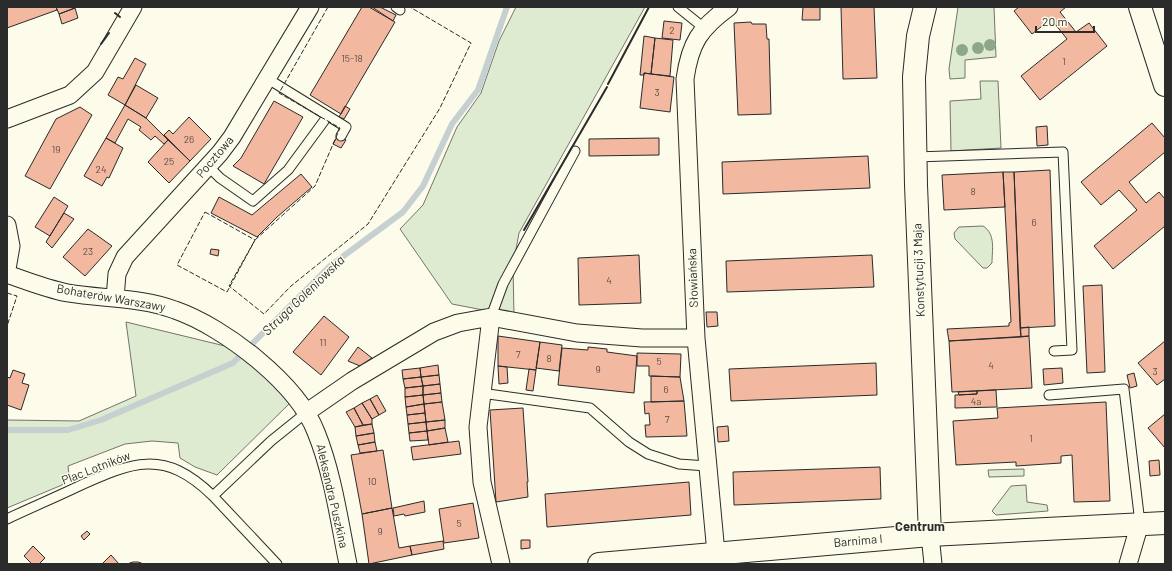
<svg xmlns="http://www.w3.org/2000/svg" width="1172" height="571" viewBox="0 0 1172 571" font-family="Barlow,sans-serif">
	<rect width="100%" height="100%" fill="#fdfbea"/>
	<path fill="#deebd1" stroke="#74746e" d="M516,7H645L519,233L513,266L514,316L452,304L400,229L423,205L457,127L481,93L499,41Z
		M958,7H994L996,57L965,60V78L950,79L949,69Z
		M980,81H998L1001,148L951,151L950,101L981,99Z
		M983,226C996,234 992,250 992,263L987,268H983L955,239L954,233L959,227Z
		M126,322L225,346L260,367L292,401L217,475L195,467L180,458L178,443L152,441L125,444L68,466L69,475L62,485L7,508V420L79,421L136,396Z
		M1024,469V476L989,477L988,470Z
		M1026,485L1027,502L1047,505L1048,511L996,515L992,511L1011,486Z"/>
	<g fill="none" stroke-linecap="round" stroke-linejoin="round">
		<path stroke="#c7d0d0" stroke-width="6" d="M7,430H68L101,420L233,363L330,266L403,212L423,186L452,124L478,90L507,7"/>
	</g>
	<path fill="#f2b8a0" stroke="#2b2b2b" d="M7,7H56L57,10L7,28Z
		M56,7H74L75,8L59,14Z
		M362,7H369L395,22L341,114L310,95Z
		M372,7H380L396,15L393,21Z
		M803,7H820V20H802Z
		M841,7H874L877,78L843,79Z
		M1019,7H1066L1060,12L1076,32L1089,23L1107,46L1040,100L1021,76L1067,39L1051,19L1032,34L1014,11Z
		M75,8L78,18L62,24L59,14Z
		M664,21L682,23L680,40L662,38Z
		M751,22L752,24H766L767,39H769L771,114L738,115L734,23Z
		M644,36L655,38L651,74L644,73V75H640Z
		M655,38L673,40L670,76L651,74Z
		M135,58L146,64L125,105L108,95L118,77L123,79Z
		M644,73L674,77L670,112L640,108Z
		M136,85L158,98L146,118L125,105Z
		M274,101L303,117L264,184L233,166L241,158Z
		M125,105L146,118L168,140L164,144L155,136L151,140L139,130L141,127L128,119L115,143L106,138Z
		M345,106L350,109L344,119L339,117Z
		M80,107L92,115L50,189L25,176L56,119Z
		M189,117L211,139L190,161L164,135L169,130L173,134Z
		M1152,123L1165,138V152L1129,182L1146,203L1159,192L1165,199V226L1113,269L1094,246L1137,210L1119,190L1101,205L1081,182Z
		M1047,126L1048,145L1037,146L1036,127Z
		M338,135L346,140L341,148L333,144Z
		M106,138L123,148L109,178L107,177L102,186L84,176Z
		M659,138V155L589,156V139Z
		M168,140L190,161L169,183L148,162Z
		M868,156L870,188L723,194L722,162Z
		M1050,170L1055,326L1020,328L1014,172Z
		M1003,172L1005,207L944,210L942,175Z
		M1003,172H1014L1021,337L949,341L947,329L1009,326V323L1011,322Z
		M301,174L312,187L277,217L257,237L211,213L219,197L252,215Z
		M54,197L68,206L50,236L35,227Z
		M64,213L74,219L52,248L46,242Z
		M88,229L112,246L85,276L63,257Z
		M211,249L219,250L218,256L210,254Z
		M639,255L641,303L579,305L578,258Z
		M872,255L874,287L727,292L726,261Z
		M1102,285L1105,372L1087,373L1083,286Z
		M706,312H717L718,326L707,327Z
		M324,316L349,337L321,375L293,352Z
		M1029,327V336L1021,337L1020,328Z
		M498,336L540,342L536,370L498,366Z
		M1029,336L1032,388L952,392L949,341Z
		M1165,341V379L1157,385L1138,363Z
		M540,342L562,345L559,371L536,368Z
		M358,347L372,358L360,366L348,361Z
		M588,347L607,349V352L637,356L634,393L558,385L562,348L588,350Z
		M637,353L681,354L680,377L649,376V366H637Z
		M876,363L877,395L731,401L729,369Z
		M438,365L439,375L421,377L420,368Z
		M498,366L507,367L508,383L499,384Z
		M420,368L421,377L403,379L402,370Z
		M1062,368L1063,383L1044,385L1043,369Z
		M529,369L536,370L533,391L526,390Z
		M13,370L25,374L22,383L29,385L21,410L7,405V377L10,378Z
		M1134,373L1137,386L1130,388L1127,375Z
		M439,375L440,384L423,386L421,377Z
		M651,376L680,377L684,401L651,402Z
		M421,377L423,386L405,388L403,379Z
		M440,384L441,393L423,395V386Z
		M423,386V395L405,397V388Z
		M996,390L997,407L955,408V395L977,394V391Z
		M977,391V394L959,395L958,392Z
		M441,393L442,402L424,404L423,395Z
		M377,395L386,411L379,415L370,399Z
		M423,395L424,404L406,407L405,397Z
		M370,399L379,415L372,419L362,403Z
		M684,401L687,436L646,437L645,425H650L649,413L645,414L644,402Z
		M442,402L445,420L426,422L424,404Z
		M1106,402L1110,501L1074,502L1072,455L1061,456V463L1016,466V462L956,465L953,421L998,418L997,408Z
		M362,403L372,419V424L363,425L354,408Z
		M424,404L425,413L407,415L406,407Z
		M354,408L363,425L355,427L346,412Z
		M523,408L528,482H527L528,497L496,502L490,410Z
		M425,413L426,422L408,424L407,415Z
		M1165,414V448L1148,428Z
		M445,420V428L427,431L426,422Z
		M426,422L427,431L409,433L408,424Z
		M372,424L374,433L356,436L355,427Z
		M728,426L729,441L718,442L717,427Z
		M445,428L448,442L429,445L427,431Z
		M427,431L428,440L410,441L409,433Z
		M374,433L375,442L358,445L356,436Z
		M459,441L461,454L413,460L411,447Z
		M375,442L377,451L360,453L358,445Z
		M383,450L392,508L362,514L351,455Z
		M1159,460L1160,475L1150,476L1149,461Z
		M880,467L881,499L734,505L733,472Z
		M689,482L691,515L547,527L545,494Z
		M424,501L425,512L405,516L404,514L394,516L393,508Z
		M473,503L479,538L444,543L439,509Z
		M392,508L399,548L410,546L412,555L369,564L362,514Z
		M87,531L90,534L84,540L81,536Z
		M521,540H530V548L521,549Z
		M443,541L444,549L412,555L410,546Z
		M33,546L45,558L39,564H32L24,556Z
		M111,555L119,564H102Z
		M133,562H138L144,564H127Z"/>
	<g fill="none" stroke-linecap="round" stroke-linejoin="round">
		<g stroke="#2b2b2b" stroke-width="11">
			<path id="service" d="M396,7L400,10
				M678,7L704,28
				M268,79L346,127L341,136
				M916,157L1063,152L1072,350L1054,351
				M208,166L220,178L253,201L288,170L324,121
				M491,317L503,284L575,151
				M481,393L590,408L629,442L648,454L679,464L707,466
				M1049,395L1124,389L1140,523
				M7,519C30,508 54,498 77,487C132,462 164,448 213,496
				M277,564L213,496L271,441L307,412"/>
		</g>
		<g stroke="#2b2b2b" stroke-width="19">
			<path id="minor" d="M7,119L70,95L95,72L133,7
				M7,225L11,246L7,269
				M7,274C27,281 47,289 68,293C103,299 141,297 175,310C224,327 297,383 316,432C333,474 339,520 348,564
				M115,298L117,274L125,257L220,153L232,137L310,7
				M491,317L478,427L482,482L501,564
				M307,412L352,381L434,332L458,323L491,317L577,333L642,338H696
				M930,535L933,564
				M717,564L696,338L685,79C690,43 700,28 729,7
				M1128,564L1140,523"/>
		</g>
		<g stroke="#2b2b2b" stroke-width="24">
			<path id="tertiary" d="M925,7L918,36L914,77L916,185L930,535
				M1140,7L1165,85
				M599,564L930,535L1165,523"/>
		</g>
		<use href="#service" stroke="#fdfbea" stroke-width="9"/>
		<use href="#minor" stroke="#fdfbea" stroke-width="17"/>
		<use href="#tertiary" stroke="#fdfbea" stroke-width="22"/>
		<path stroke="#2b2b2b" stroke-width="1" stroke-dasharray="5 2" stroke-linecap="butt" d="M328,7L279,93L340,128L315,186L255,240L229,286L264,314L291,286L368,224L440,108L471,43L410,7
			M205,212L255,240L227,292L177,265Z
			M7,293L17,296L7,326"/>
		<path stroke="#2b2b2b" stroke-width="2" d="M115,13L120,17
			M101,44L109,33
			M608,84L649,7
			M524,230L607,87"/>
	</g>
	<g fill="#8ea78a">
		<circle cx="990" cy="45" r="6"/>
		<circle cx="978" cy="48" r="6"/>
		<circle cx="962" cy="50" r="6"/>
	</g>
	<g text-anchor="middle" stroke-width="3" stroke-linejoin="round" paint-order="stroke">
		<g font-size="10" fill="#5d4e48">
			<text x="672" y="34">2</text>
			<text x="352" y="62">15-18</text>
			<text x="1064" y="65">1</text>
			<text x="657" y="96">3</text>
			<text x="189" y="143">26</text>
			<text x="56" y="153">19</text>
			<text x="169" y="165">25</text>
			<text x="101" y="173">24</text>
			<text x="973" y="195">8</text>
			<text x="1034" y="226">6</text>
			<text x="88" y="255">23</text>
			<text x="609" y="284">4</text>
			<text x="323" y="346">11</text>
			<text x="518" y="358">7</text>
			<text x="549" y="362">8</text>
			<text x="659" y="365">5</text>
			<text x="991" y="369">4</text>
			<text x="598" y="373">9</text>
			<text x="1155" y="375">3</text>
			<text x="666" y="393">6</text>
			<text x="976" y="405">4a</text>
			<text x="667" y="423">7</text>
			<text x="1031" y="442">1</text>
			<text x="372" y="485">10</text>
			<text x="459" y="527">5</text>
			<text x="380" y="535">9</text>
		</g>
		<g font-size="12" fill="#2b2b2b" stroke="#fdfbea">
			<text transform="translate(215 157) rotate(-50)" y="4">Pocztowa</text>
			<text transform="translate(919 270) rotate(-92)" y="4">Konstytucji 3 Maja</text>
			<text transform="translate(693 278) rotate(-92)" y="4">Słowiańska</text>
			<text transform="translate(111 298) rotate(10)" y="4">Bohaterów Warszawy</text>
			<text transform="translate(96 468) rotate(-21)" y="4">Plac Lotników</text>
			<text transform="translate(332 496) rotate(77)" y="4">Aleksandra Puszkina</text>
			<text transform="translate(858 541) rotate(-5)" y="4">Barnima I</text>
		</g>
		<g font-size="13" font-style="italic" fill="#2b2b2b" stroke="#fdfbea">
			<text transform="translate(303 295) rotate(-44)" y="5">Struga Goleniowska</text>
		</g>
		<g font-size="13" font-weight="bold" fill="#2b2b2b" stroke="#fdfbea">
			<text x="920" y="531">Centrum</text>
		</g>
	</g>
	<rect width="1172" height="571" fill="none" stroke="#2b2b2b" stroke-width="16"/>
	<path d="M1036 26v6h58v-6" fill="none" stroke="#2b2b2b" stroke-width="2"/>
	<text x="1042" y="26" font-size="12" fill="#2b2b2b" stroke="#fdfbea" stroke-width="3" paint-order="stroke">20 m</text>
</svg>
